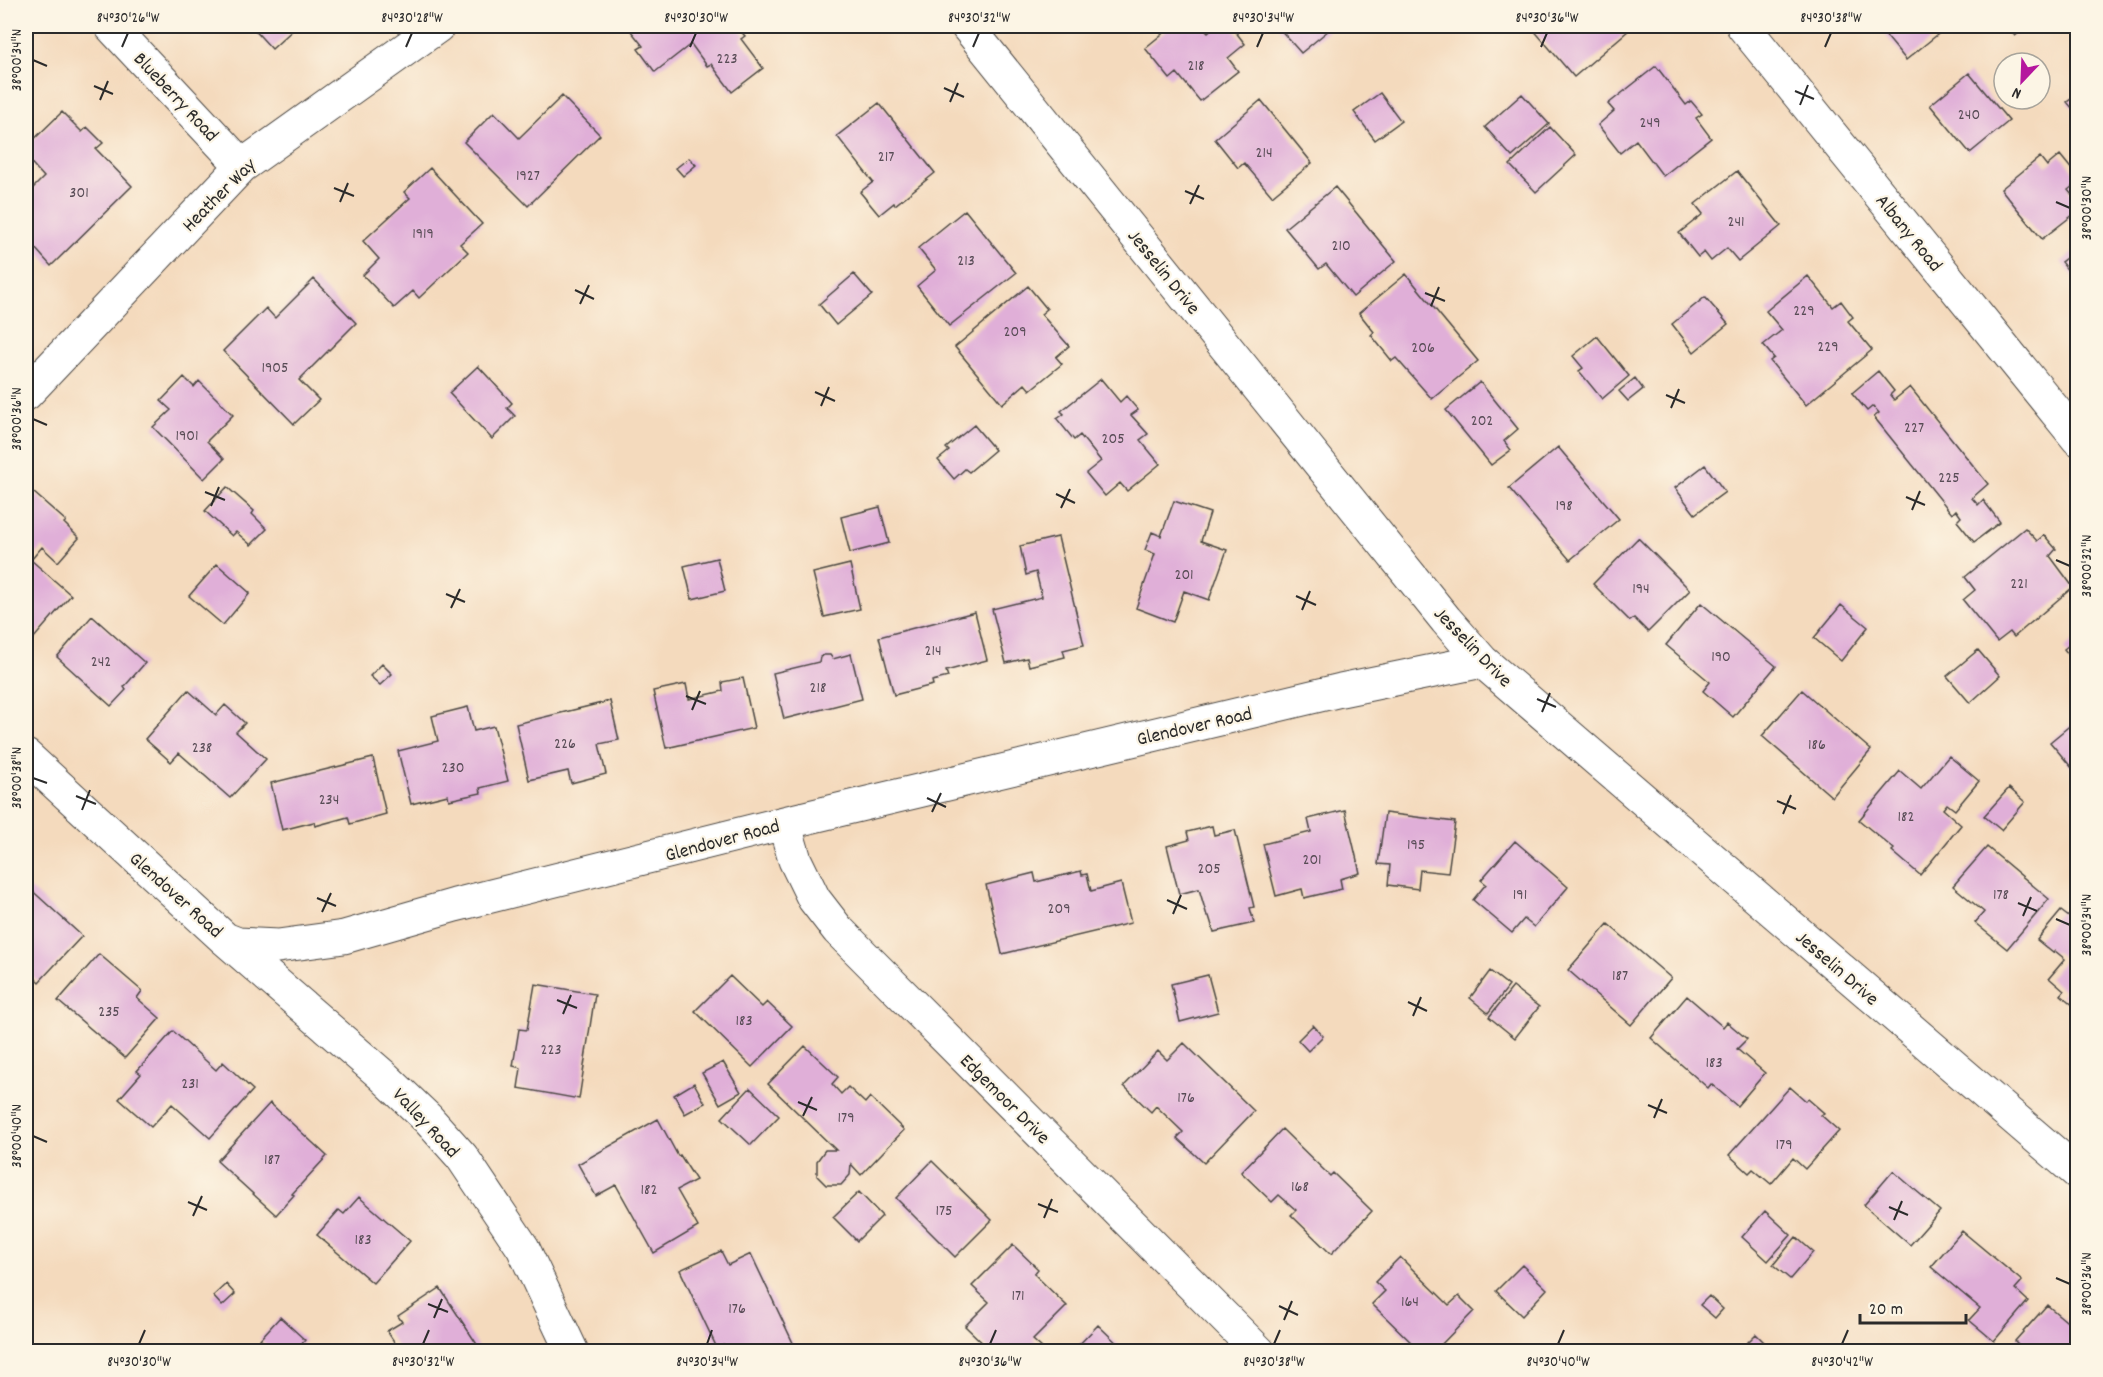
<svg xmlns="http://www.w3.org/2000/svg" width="2103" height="1377" viewBox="0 0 2103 1377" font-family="Dekko,sans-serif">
	<rect width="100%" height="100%" fill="#fcf5e5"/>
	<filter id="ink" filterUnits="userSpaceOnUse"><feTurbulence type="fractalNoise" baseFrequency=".0167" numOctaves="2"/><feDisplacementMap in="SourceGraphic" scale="12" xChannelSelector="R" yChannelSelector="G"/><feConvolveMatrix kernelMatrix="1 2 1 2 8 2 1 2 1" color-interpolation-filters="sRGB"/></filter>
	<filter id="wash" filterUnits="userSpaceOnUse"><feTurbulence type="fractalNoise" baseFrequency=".008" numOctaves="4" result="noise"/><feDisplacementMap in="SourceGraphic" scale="24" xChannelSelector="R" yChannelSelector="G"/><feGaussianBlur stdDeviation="1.35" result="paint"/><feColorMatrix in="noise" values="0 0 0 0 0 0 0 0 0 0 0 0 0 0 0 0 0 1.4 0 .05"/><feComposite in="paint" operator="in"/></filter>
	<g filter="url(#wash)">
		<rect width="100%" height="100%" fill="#f4dabd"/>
		<g id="blocks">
			<path fill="#e0afd8" d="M251,26H297L272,49Z
				M627,26H736L745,36L741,39L763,68L732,92L711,64L707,66L691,44L655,72L638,49L643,46Z
				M1172,26H1202L1208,32L1215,26H1231L1245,44L1228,58L1238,71L1200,101L1177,73L1170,79L1145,48Z
				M1280,26H1326L1329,30L1301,53L1278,27Z
				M1535,26H1625L1629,30L1574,77L1532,28Z
				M1878,26H1938L1942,31L1906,60Z
				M2006,26H2028L2015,36Z
				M1656,66L1686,105L1691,101L1702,114L1696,118L1711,138L1663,176L1636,140L1620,153L1598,125L1614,111L1608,104Z
				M1969,73L2009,121L1970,153L1930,105Z
				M1380,93L1401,121L1375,140L1354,112Z
				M1522,94L1549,124L1512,157L1485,127Z
				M2078,94V115L2067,102Z
				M562,96L600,135L528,206L464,142L494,112L519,138Z
				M1261,100L1312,163L1272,196L1244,163L1238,168L1215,139Z
				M879,103L935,173L895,205L894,203L879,215L860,192L873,182L837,136Z
				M62,112L82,132L87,127L103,143L96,149L132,186L51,266L26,238V231L30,227L26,223V195L44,177L26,157V147Z
				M1550,127L1576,155L1536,192L1510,165Z
				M2060,155L2078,177V182L2068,190L2078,202V211L2042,239L2001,189L2040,157L2047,166Z
				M689,158L696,165L683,176L676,168Z
				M430,168L482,224L460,244L468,252L419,298L413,291L394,308L363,275L379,259L363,241L410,198L404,192Z
				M1737,171L1781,226L1738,261L1727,248L1711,261L1704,252L1698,257L1679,233L1703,214L1695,204Z
				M1335,187L1396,261L1353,297L1326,264L1319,269L1285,228Z
				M965,210L1016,273L949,326L917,286L936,270L918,248Z
				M2078,249V283L2061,262Z
				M854,274L872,295L836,325L819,304Z
				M1406,274L1478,361L1432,399L1396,358L1392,361L1371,335L1374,332L1359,313Z
				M1808,276L1833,307L1841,301L1853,317L1848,321L1872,350L1806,405L1770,361L1774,358L1763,345L1782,330L1766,311Z
				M314,279L356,323L299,380L319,400L294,424L223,351L266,308L275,318Z
				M1028,286L1047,309L1041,314L1069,346L1056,357L1062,364L1030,390L1025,384L1002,404L955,347Z
				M1705,297L1728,324L1694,352L1672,324Z
				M1597,336L1629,376L1602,399L1579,371L1583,368L1573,356Z
				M478,366L512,403L507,408L515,416L492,439L449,393Z
				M1878,371L1894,391L1890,395L1894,400L1910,387L1988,484L1972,498L1978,505L1983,500L2000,522L1974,542L1957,521L1961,517L1956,510L1952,514L1874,417L1879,413L1873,406L1867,411L1852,393Z
				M184,377L194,387L199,381L233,415L207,441L224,459L204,479L153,427L171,410L161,401Z
				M1635,378L1643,389L1628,401L1619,391Z
				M1101,379L1120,402L1126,396L1138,410L1131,415L1148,434L1140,440L1160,464L1127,491L1120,483L1105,496L1086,473L1101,461L1080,435L1074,440L1057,419L1064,414L1061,411Z
				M1480,382L1518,429L1504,441L1511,450L1491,465L1446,410Z
				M974,425L995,450L969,472L965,469L954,479L938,460L949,451L946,448Z
				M1558,447L1619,519L1570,560L1509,488Z
				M1705,465L1725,492L1695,514L1675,488Z
				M227,487L254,511L252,514L267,529L251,545L236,532L232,536L205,511Z
				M33,492L66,521L64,523L79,538L58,562L42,547L31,560L71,595L33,639L26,632V501Z
				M1174,501L1210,513L1201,541L1227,550L1209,600L1184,591L1173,622L1136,608L1155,554L1145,550L1152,532L1161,536Z
				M880,507L889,543L850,553L841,517Z
				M2025,528L2037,541L2044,535L2056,549L2050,556L2073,587L2014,637L2010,632L1997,642L1963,600L1975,590L1965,577Z
				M1058,537L1084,645L1063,650L1065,657L1029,666L1027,658L1006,663L992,609L1042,597L1036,572L1026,575L1020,546Z
				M1638,538L1690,590L1648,632L1634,618L1630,621L1593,584Z
				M717,558L725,591L692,599L684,566Z
				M217,564L250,593L223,625L189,596Z
				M850,564L860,609L824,617L813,573Z
				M1701,603L1776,666L1733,717L1703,691L1710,682L1666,645Z
				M1841,605L1868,627L1841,661L1814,638Z
				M975,612L987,660L946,671L948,677L932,681L933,685L894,695L879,637Z
				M92,616L145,663L124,687L126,690L111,706L57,657Z
				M2078,638V666L2064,649Z
				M1978,650L2000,676L1970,703L1947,676Z
				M851,654L862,699L784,719L773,673L819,662L820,657L824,655H830L833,659Z
				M382,664L392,674L380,685L370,676Z
				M743,678L754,728L666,748L653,691L686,684L689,699L723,691L722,682Z
				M188,690L216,715L225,705L245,723L236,732L266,759L230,798L179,753L171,762L145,739Z
				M1802,690L1871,750L1832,797L1762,736Z
				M610,701L619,740L599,744L606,774L571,783L568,771L529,780L516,724Z
				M468,707L474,731L494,726L508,781L480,788L481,793L449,800L448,795L411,804L398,751L438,741L432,716Z
				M2073,723L2078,729V763L2072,768L2050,742Z
				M1949,756L1979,781L1955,810L1947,804L1943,809L1961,825L1920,875L1892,851L1894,849L1859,820L1900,771L1921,789Z
				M373,758L386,814L350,824L348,817L315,826L314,822L282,830L271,783Z
				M2009,788L2025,802L2001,830L1984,816Z
				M1345,810L1360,873L1340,879L1342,889L1304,898L1302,889L1276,896L1263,844L1311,832L1308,819Z
				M1385,813L1455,822L1448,873L1420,870L1418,889L1388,885L1390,865L1378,864Z
				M1212,826L1214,835L1235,830L1254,907L1250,908L1254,923L1214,932L1209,916H1207L1199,889L1179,894L1167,846L1189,840L1187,832Z
				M1515,841L1568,887L1534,927L1524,919L1512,933L1473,900L1486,884L1481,880Z
				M1987,847L2049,899L2007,949L1975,923L1984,912L1953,886Z
				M1081,871L1082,875L1087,874L1091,891L1121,883L1131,923L1002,954L986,885L1034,873L1036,882Z
				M27,886L82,936L39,982L26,970Z
				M2061,911L2078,924V1004L2075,1007L2061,995L2064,991L2049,978L2065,959L2055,951L2053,953L2037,940Z
				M1608,924L1671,978L1631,1025L1568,970Z
				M99,954L142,991L137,998L160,1018L125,1058L58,1001Z
				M1490,971L1509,986L1488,1013L1470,998Z
				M1208,975L1218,1012L1180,1022L1171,984Z
				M730,976L762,1007L767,1002L792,1026L752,1067L695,1011Z
				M535,984L595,994L579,1099L518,1088L521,1068L513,1066L519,1029L527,1030Z
				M1513,987L1539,1007L1515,1038L1489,1017Z
				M1687,996L1723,1027L1727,1022L1747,1039L1737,1049L1765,1073L1737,1106L1711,1084L1708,1088L1651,1038Z
				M1313,1025L1323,1036L1308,1051L1298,1040Z
				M173,1031L216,1070L223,1062L253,1090L210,1138L172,1104L151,1127L119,1099L141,1074L137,1071Z
				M1184,1043L1254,1111L1204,1163L1177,1138L1183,1132L1156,1106L1151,1112L1124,1086L1158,1051L1167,1060Z
				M805,1046L838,1077L832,1084L841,1094L848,1087L865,1103L870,1097L904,1130L861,1175L851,1164L850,1175L841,1185H826L817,1176V1161L825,1150H836L768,1084Z
				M723,1062L741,1092L720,1104L702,1073Z
				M694,1083L705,1103L685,1114L674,1095Z
				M1790,1087L1806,1101L1808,1099L1824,1113L1821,1115L1839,1131L1805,1169L1793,1158L1771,1184L1753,1169L1749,1173L1729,1155Z
				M750,1088L779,1116L751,1145L722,1118Z
				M270,1103L327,1156L292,1194L294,1195L276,1215L217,1161Z
				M658,1119L678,1156L680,1155L696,1180L677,1190L698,1227L654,1253L616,1185L596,1196L578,1164Z
				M1282,1129L1330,1176L1333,1173L1372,1211L1331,1254L1291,1215L1296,1210L1279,1195L1272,1202L1241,1172Z
				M932,1161L992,1220L955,1257L896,1198Z
				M1893,1171L1940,1211L1910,1245L1864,1205Z
				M859,1192L882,1216L857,1241L833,1217Z
				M359,1197L410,1241L373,1283L317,1235L339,1210L344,1214Z
				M1765,1211L1791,1235L1768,1261L1742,1237Z
				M1962,1231L2022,1281L2015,1289L2028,1301L1994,1341L1969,1320L1980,1308L1931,1267Z
				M1796,1237L1813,1252L1790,1279L1773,1265Z
				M1013,1245L1038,1269L1034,1274L1067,1306L1033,1340L1043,1349L1040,1352H992L965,1326L989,1302L972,1286Z
				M721,1251L728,1265L751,1254L794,1345L780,1352H727L724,1345L717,1348L680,1270Z
				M1400,1257L1449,1305L1459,1296L1474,1311L1434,1352H1421L1372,1304L1385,1291L1375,1282Z
				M1522,1265L1547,1289L1522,1316L1496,1291Z
				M226,1284L235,1294L222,1306L213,1296Z
				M440,1288L482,1352H401L387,1331L402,1322L398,1316Z
				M1709,1296L1723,1309L1715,1318L1700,1305Z
				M2047,1305L2078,1331V1352H2013L2019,1345L2015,1341Z
				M280,1317L305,1340L295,1352H274L260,1339Z
				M1098,1325L1126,1352H1072Z
				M1756,1334L1765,1343L1758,1352H1755L1747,1343Z"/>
		</g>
	</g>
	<g filter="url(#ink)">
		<use href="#blocks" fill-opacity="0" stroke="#494541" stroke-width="1.5"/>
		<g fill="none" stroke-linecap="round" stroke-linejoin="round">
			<g stroke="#494541" stroke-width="35">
				<path id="street" d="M111,26L242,166
					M967,26L1446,620L1482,661L2078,1173
					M26,394L242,166L438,26
					M26,756L225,939L382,1075L428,1119L462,1157L523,1248L572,1352
					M784,823L795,860L814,899L838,930L1259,1352
					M225,939L238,944L278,946L344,937L455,905L784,823L1341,690L1482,661"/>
			</g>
			<g stroke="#494541" stroke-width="35">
				<path id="secondary" d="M1743,26L2078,439"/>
			</g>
			<use href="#street" stroke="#fff" stroke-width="33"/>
			<use href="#secondary" stroke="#fff" stroke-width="33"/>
		</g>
	</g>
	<path fill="none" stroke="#2b2b2b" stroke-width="2" d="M122,47L128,33M406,47L412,33M690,47L696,33M973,47L979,33M1257,47L1263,33M1541,47L1547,33M1825,47L1831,33M33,60L47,66M94,86L113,94M944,88L964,97M1795,91L1814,99M100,100L108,81M950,102L958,83M1800,105L1808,85M334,188L354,196M1185,191L1204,199M340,202L348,183M2056,202L2070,208M1190,204L1199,185M575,290L594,299M1425,293L1445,301M580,304L589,285M1431,306L1439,287M815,392L835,401M1666,395L1685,403M821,406L829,387M1671,408L1679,389M33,419L47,425M205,492L225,500M1056,494L1075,503M1906,497L1925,505M211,506L219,487M1061,508L1070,489M1912,510L1920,491M2056,560L2070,566M446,594L465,602M1296,596L1316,605M451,608L460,589M1302,610L1310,591M686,696L706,704M1537,699L1556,707M692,710L700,691M1542,712L1550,693M33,778L47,783M76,796L96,804M927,798L946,807M1777,801L1796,809M82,810L90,790M932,812L941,793M1783,814L1791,795M317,898L336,906M1167,900L1187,909M2018,903L2037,911M322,912L331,893M1173,914L1181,895M2023,916L2031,897M2056,919L2070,925M557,1000L577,1008M1408,1002L1427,1011M563,1014L571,995M1413,1016L1421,997M798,1102L817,1110M1648,1105L1667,1113M803,1116L812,1097M1654,1118L1662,1099M33,1136L47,1142M188,1202L207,1210M1038,1204L1058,1212M1889,1207L1908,1215M193,1216L202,1196M1044,1218L1052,1199M1894,1220L1902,1201M2056,1278L2070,1284M428,1304L448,1312M1279,1306L1298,1315M434,1318L442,1299M1284,1320L1292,1301M139,1344L145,1330M423,1344L429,1330M707,1344L712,1330M990,1344L996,1330M1274,1344L1280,1330M1558,1344L1564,1330M1842,1344L1848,1330"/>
	<g text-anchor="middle" stroke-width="4.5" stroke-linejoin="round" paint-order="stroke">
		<g font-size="16" fill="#584c56">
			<text x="727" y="63">223</text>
			<text x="1196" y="70">218</text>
			<text x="1969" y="119">240</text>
			<text x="1650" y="127">249</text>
			<text x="1264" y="157">214</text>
			<text x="886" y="161">217</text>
			<text x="528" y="180">1927</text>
			<text x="79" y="197">301</text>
			<text x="1736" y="226">241</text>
			<text x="423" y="238">1919</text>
			<text x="1341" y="250">210</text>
			<text x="966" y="265">213</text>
			<text x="1804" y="315">229</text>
			<text x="1015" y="336">209</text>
			<text x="1828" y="351">229</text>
			<text x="1423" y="352">206</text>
			<text x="275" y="372">1905</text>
			<text x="1482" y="425">202</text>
			<text x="1914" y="432">227</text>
			<text x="187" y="440">1901</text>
			<text x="1113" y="443">205</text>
			<text x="1949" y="482">225</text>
			<text x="1564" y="510">198</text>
			<text x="1184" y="579">201</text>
			<text x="2019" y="588">221</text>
			<text x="1641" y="593">194</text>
			<text x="933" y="655">214</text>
			<text x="1721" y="661">190</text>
			<text x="101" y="666">242</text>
			<text x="818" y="692">218</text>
			<text x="565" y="748">226</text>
			<text x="1817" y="749">186</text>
			<text x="202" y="752">238</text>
			<text x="453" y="772">230</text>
			<text x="329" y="804">234</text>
			<text x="1906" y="821">182</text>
			<text x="1416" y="849">195</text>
			<text x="1312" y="864">201</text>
			<text x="1209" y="873">205</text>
			<text x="1520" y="899">191</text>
			<text x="2001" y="899">178</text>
			<text x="1059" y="913">209</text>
			<text x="1620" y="980">187</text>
			<text x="109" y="1016">235</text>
			<text x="744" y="1025">183</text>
			<text x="551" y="1054">223</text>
			<text x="1714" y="1067">183</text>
			<text x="190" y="1088">231</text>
			<text x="1186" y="1102">176</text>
			<text x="846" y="1122">179</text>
			<text x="1784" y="1149">179</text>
			<text x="272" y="1164">187</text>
			<text x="1300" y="1191">168</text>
			<text x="649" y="1194">182</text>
			<text x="944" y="1215">175</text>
			<text x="363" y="1244">183</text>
			<text x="1018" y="1300">171</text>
			<text x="1410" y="1306">164</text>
			<text x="737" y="1313">176</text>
		</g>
		<g font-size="20" fill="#2b2b2b" stroke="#fcf5e5">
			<text transform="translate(177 96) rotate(47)" y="7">Blueberry Road</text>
			<text transform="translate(218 194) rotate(-45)" y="7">Heather Way</text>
			<text transform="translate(1910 232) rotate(51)" y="7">Albany Road</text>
			<text transform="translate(1165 271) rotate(51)" y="7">Jesselin Drive</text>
			<text transform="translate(1474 646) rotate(46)" y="7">Jesselin Drive</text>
			<text transform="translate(1194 725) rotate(-13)" y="7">Glendover Road</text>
			<text transform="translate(722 839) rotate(-15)" y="7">Glendover Road</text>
			<text transform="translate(177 894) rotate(42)" y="7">Glendover Road</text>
			<text transform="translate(1838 967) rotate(41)" y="7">Jesselin Drive</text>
			<text transform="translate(1006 1098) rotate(45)" y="7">Edgemoor Drive</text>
			<text transform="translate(427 1122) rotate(47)" y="7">Valley Road</text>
		</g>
	</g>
	<rect width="2103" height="1377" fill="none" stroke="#fcf5e5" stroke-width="66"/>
	<g transform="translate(2022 81) rotate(203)"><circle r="28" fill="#fcf5e5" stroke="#a8a49b" stroke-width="1.5"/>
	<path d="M0-4.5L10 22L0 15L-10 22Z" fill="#b5179e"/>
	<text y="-9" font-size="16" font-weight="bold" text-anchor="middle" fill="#2b2b2b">N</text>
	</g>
	<path d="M1860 1314v9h106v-9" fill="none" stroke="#2b2b2b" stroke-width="3"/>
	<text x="1869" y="1314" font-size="18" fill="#2b2b2b" stroke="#fcf5e5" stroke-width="4.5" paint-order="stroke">20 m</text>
	<rect x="33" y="33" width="2037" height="1311" fill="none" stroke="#2b2b2b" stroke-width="2"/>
	<g font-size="15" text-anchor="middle" fill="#2b2b2b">
		<text x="128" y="22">84°30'26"W</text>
		<text x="412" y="22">84°30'28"W</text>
		<text x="696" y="22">84°30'30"W</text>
		<text x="979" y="22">84°30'32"W</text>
		<text x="1263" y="22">84°30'34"W</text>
		<text x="1547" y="22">84°30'36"W</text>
		<text x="1831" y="22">84°30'38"W</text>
		<text transform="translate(16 60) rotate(-90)" y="5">38°00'34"N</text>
		<text transform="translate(2086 208) rotate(-90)" y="5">38°00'30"N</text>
		<text transform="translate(16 419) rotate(-90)" y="5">38°00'36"N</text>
		<text transform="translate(2086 566) rotate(-90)" y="5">38°00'32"N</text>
		<text transform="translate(16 778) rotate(-90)" y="5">38°00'38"N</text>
		<text transform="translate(2086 925) rotate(-90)" y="5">38°00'34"N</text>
		<text transform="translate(16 1136) rotate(-90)" y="5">38°00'40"N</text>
		<text transform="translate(2086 1284) rotate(-90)" y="5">38°00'36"N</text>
		<text x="139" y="1366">84°30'30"W</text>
		<text x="423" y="1366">84°30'32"W</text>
		<text x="707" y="1366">84°30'34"W</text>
		<text x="990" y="1366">84°30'36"W</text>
		<text x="1274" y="1366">84°30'38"W</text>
		<text x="1558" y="1366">84°30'40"W</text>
		<text x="1842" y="1366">84°30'42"W</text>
	</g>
</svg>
